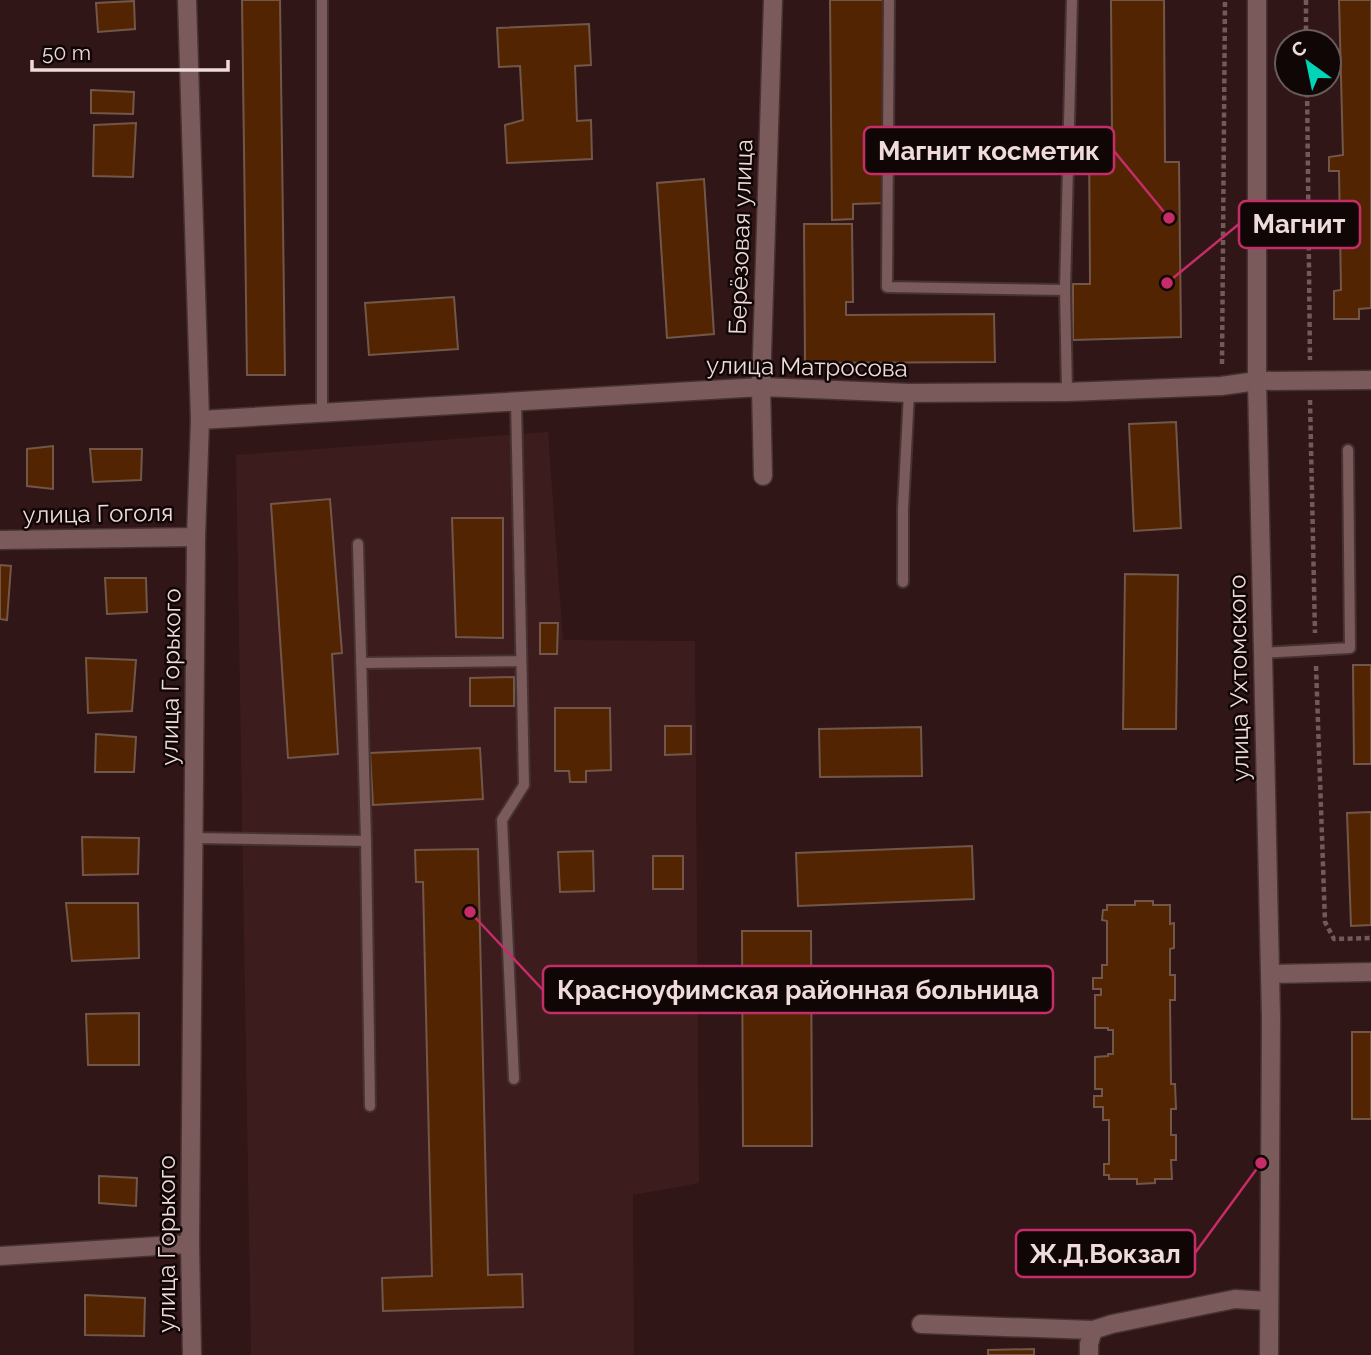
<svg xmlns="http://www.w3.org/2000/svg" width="1371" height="1355" viewBox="0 0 1371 1355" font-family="Raleway,sans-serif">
	<rect width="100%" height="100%" fill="#301617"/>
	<path fill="#3d1c1d" d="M548,432L563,640L695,641L699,1183L633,1195L634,1355H251L236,455Z"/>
	<path fill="#532402" stroke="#725748" stroke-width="2" d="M242,0H280L285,375H247Z
		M830,0H883L885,203L853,204V219L832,220Z
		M1111,0H1164L1165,162H1179L1181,337L1073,340V284H1090L1089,132H1112Z
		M1339,0H1371V308L1359,309V319H1334V291L1341,290L1339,171H1329V157L1343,155Z
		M134,1L135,29L98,32L96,3Z
		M589,24L591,65L575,66L577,121L591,120L592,159L507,163L505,125L523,120L520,66L499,67L497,28Z
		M91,90L134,92L133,114L91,113Z
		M136,123L133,177L93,176L94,125Z
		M704,179L714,334L667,338L657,183Z
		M804,224H852L853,302H846V315L994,314L995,362L805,363Z
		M454,297L458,349L369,355L365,303Z
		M1176,422L1181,528L1134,531L1129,424Z
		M53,446V489L27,486V449Z
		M90,449H142L141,480L93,482Z
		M330,499L342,653L332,654L338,754L288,758L271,504Z
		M452,518H503V638L456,637Z
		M0,565L11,566L7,620L0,619Z
		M1125,574L1178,575L1176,729H1123Z
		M105,578H146L147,612L107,614Z
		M540,623H558L557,654H540Z
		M86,658L136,660L132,711L88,713Z
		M1353,665H1371V764H1354Z
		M514,677V706H470V678Z
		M555,708H610L611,770L586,771V782H570L569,771H555Z
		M665,726H691V754L665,755Z
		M921,727L922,776L820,777L819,729Z
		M96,734L136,737L134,772H95Z
		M480,748L483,799L373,805L370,753Z
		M1371,812V925L1351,926L1347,813Z
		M82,837L139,838L138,874L83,875Z
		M972,846L974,899L798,906L796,853Z
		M478,849L488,1275L522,1274L523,1307L383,1311L382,1278L432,1276L423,882H416L415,850Z
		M593,851L594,891L560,892L558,852Z
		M653,856H683V889H653Z
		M1135,901H1153V905H1170V924L1174,923V948L1170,949V975H1175V1000H1170L1171,1084H1175L1176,1109H1171V1135H1176V1160H1171L1172,1179H1155V1183L1137,1184V1179H1109V1175H1104V1164H1109V1120H1103V1107H1094V1096H1102V1089H1095V1057L1108,1056V1054H1113V1030H1108V1028H1095V995H1101V989H1093V978H1102V965H1107V921L1102,920L1103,910H1107V905H1135Z
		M66,903H138L139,958L72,961Z
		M742,931H811L812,1146H743Z
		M139,1013V1065H88L86,1014Z
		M1352,1032H1371V1119H1352Z
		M99,1176L137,1178L136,1206L99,1203Z
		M85,1295L145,1298L144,1336L85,1335Z
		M1034,1349V1355H988V1350Z"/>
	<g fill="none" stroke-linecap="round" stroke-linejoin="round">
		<g stroke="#463232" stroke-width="14">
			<path id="lane" d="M322,0V413
				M889,0L887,287L1065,290
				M1067,392L1065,290L1072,0
				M358,544L366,841
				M903,582V509L909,393
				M1263,653L1350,648L1348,450
				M361,663L520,661
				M194,838L366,841L370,1106
				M514,1079L502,820L524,785L516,401"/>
		</g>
		<g stroke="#463232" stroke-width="21">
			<path id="street" d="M200,420L761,387L909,393L1067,392L1221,386L1257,381L1371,380
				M763,476L761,387L773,0
				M0,540L196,537
				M1271,974L1371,972
				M0,1256L190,1244
				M921,1324L1093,1330
				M1089,1355V1344L1093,1330L1112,1324L1235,1299L1269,1301"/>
		</g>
		<g stroke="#463232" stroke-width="21">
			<path id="secondary" d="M187,0L200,420L196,537L190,1244L192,1355
				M1257,0V381L1271,1019L1269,1355"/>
		</g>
		<path stroke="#725a5a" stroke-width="4.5" stroke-dasharray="5 3.5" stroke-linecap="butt" d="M1306,0V42
			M1307,84L1310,360
			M1222,364L1225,0
			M1310,400L1315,633
			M1316,666L1325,922L1334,939L1371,938"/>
		<use href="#lane" stroke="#7a5a5a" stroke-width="10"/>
		<use href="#street" stroke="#7a5a5a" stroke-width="18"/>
		<use href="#secondary" stroke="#7a5a5a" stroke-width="18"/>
	</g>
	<g text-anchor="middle" stroke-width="5" stroke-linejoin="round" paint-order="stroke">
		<g font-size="24" fill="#eedbda" stroke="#100606">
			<text transform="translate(741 237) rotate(-88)" y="8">Берёзовая улица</text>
			<text transform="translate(807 367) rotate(1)" y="8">улица Матросова</text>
			<text transform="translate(98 514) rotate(-1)" y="8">улица Гоголя</text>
			<text transform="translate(171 677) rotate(-89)" y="8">улица Горького</text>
			<text transform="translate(1239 678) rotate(-91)" y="8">улица Ухтомского</text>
			<text transform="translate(167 1244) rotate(-90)" y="8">улица Горького</text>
		</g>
	</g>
	<path fill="none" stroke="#c62c68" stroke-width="2.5" d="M1169 218L1114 151M1167 283L1239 224M470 912L543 990M1261 1163L1195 1253"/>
	<g fill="#c62c68" stroke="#100606" stroke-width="2.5">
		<circle cx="1169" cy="218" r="7"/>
		<circle cx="1167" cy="283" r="7"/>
		<circle cx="470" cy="912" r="7"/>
		<circle cx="1261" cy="1163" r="7"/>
	</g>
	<g fill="#100606" stroke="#c62c68" stroke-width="2.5">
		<rect x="864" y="127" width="250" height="47" rx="7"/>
		<rect x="1239" y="201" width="121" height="47" rx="7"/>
		<rect x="543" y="966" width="510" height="47" rx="7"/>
		<rect x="1016" y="1230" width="179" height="47" rx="7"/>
	</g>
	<g font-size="26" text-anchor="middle" font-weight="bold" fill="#eedbda">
		<text x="989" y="160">Магнит косметик</text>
		<text x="1299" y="233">Магнит</text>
		<text x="798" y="999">Красноуфимская районная больница</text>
		<text x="1105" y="1263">Ж.Д.Вокзал</text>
	</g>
	<g transform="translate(1308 63) rotate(327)"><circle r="33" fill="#100606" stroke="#695b5b" stroke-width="2"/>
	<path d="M0-5L12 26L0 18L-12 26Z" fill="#00d5b7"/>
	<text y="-10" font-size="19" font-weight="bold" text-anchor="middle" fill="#eedbda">С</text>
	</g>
	<path d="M32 60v10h196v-10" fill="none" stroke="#eedbda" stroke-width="3.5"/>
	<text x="42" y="60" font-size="21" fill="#eedbda" stroke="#100606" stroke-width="5" paint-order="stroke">50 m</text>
</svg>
